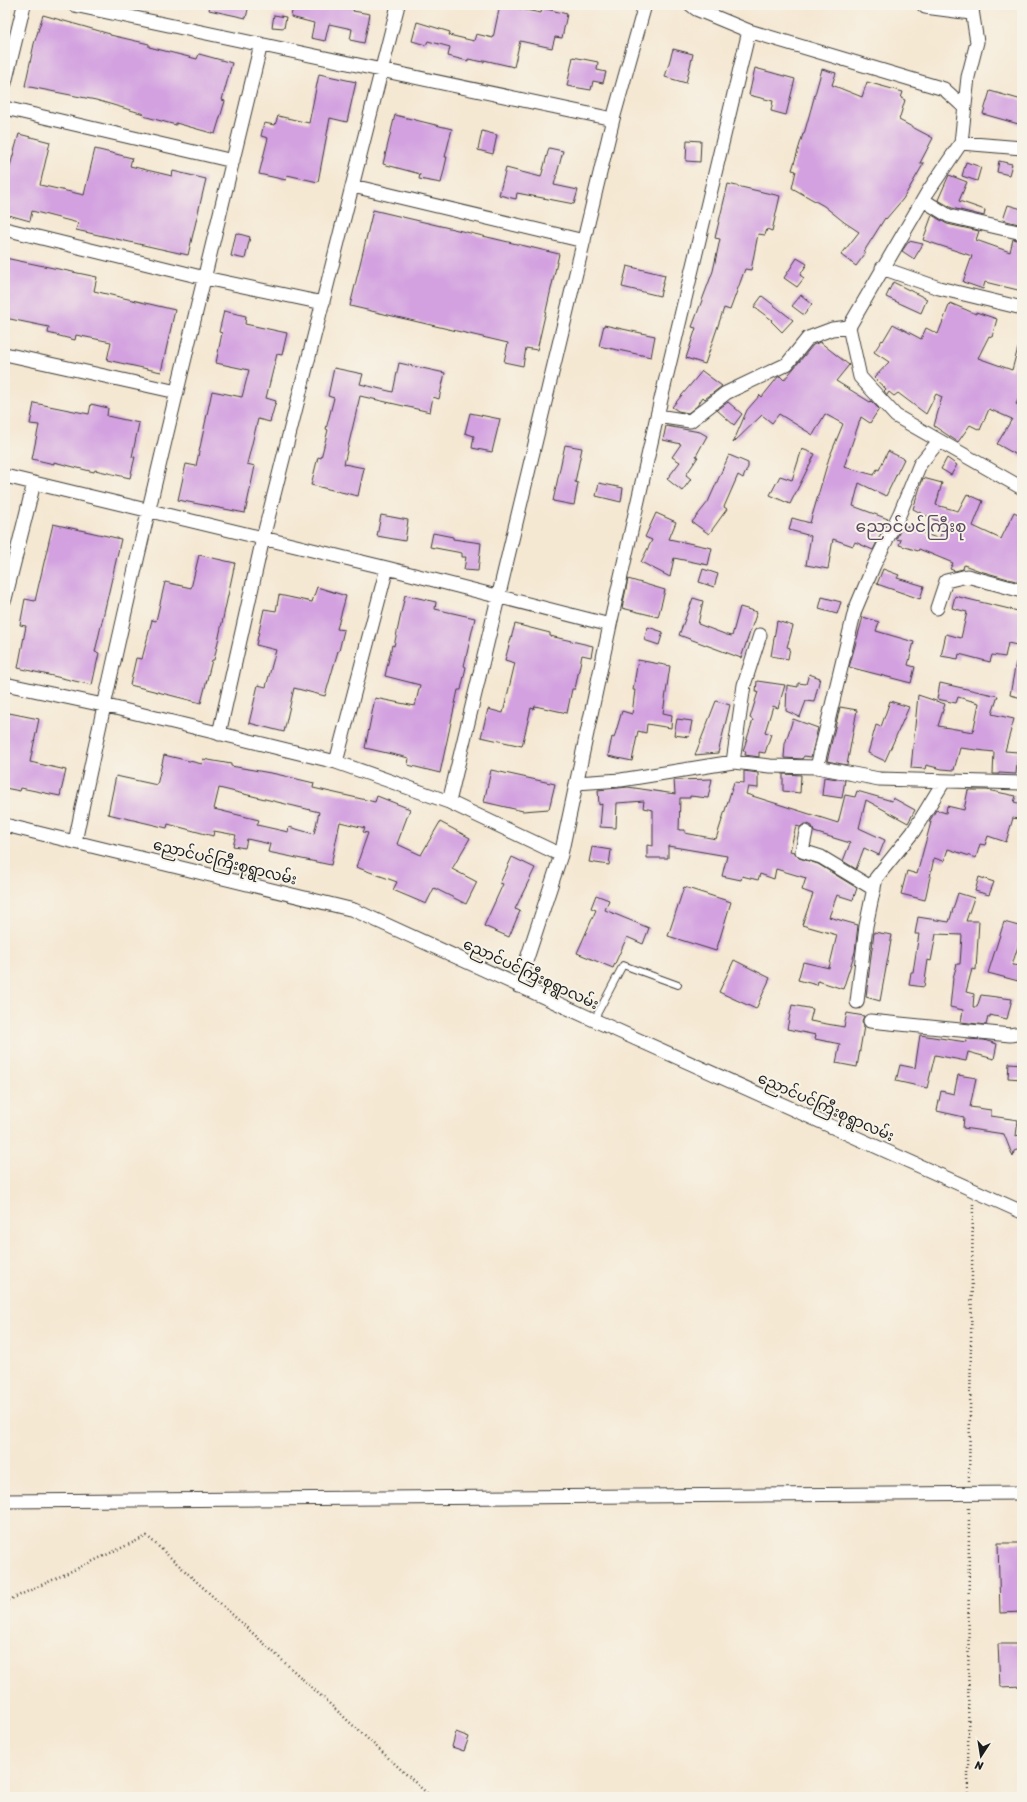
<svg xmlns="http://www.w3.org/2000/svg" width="1027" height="1802" viewBox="0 0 1027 1802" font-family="Sriracha,'Noto Sans Myanmar',sans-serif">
	<rect width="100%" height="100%" fill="#f7f3e8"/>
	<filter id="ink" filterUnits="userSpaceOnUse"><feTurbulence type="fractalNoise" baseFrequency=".025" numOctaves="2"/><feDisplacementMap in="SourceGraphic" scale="8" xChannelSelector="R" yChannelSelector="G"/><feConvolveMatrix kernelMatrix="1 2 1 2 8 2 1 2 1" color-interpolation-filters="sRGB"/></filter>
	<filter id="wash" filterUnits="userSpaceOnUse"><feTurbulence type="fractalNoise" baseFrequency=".012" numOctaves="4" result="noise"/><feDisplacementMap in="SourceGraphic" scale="16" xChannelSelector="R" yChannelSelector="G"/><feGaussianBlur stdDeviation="0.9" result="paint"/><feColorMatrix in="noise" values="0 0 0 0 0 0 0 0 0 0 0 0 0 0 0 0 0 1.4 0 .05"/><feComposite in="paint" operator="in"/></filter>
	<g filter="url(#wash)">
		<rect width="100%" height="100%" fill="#f5e8d3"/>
		<g id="blocks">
			<path fill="#d3a1e0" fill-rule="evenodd" d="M210,5H249L246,18L209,10Z
				M293,5H355L353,11L370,14L364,43L350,40L352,29L329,24L325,41L311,38L314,23L291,17Z
				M500,5L541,13L542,8L567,14L562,38L555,37L552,48L520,41L514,67L484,60V62L468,59V61L448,56L450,47L428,41L426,45L412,41L417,22L450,32L449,35L474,41L476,34L493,38Z
				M43,15L110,34V35L149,44V47L197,59L199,54L232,63L222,100L225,101L215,134L176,123V125L143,116L144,114L96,100L25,86L34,44Z
				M274,15L286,17L284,28L272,27Z
				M673,49L693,54L686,83L665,77Z
				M573,57L598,62L597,70L606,72L603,83L593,81L591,90L567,86Z
				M755,68L795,79L786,115L771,111L773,101L749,95Z
				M822,69L836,73L832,85L862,97L867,82L903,92L901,98L905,100L899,120L933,138L920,163H924L903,199L886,219L885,218L863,253L865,254L856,266L841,255L859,232L844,222L824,206L792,188L796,171L792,170L803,134H804Z
				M319,74L356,82L347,122L330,118L318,182L287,175L286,180L259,174L268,138L261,136L264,123L275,125L278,116L309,123Z
				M990,91L1022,100V125L983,114Z
				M395,115L452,129L445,157H447L441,183L419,179L420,174L383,164Z
				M482,131L497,135L493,154L478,150Z
				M19,134L50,142L40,185L84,195L95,149L132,158L130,166L172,176L173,171L206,179L188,255L76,230L78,223L32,211L30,221L5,214V184Z
				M687,140L701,141L700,162L686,161Z
				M549,148L563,151L554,185L578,190L574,204L517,193L516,199L499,195L506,168L541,177Z
				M999,161L1012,164L1009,175L997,172Z
				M966,162L981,167L977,181L962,176Z
				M949,175L967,182L959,201L985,210L984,216L952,208L938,200Z
				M728,184L780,196L772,231L767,229L765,235L758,234L751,270L745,269L730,310L724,308L705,364L686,358L696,328L692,327L713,271L720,239L715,238Z
				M1008,205L1022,209V225L1003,220Z
				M373,210L559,254L537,350L526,348L523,366L504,362L508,343L350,306Z
				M932,215L947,224L979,231L976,240L1010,252L1013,239L1022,241V291L985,282L983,289L963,282L972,256L923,240Z
				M236,233L250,237L245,259L231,256Z
				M909,241L923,244L914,259L902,251Z
				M5,258L97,277L94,291L175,310L161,372L107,360L111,342L76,335L75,340L48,333L49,327L5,318Z
				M797,258L807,264L800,275L804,278L797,287L784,278Z
				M627,266L665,275L660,296L622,287Z
				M893,282L927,299L921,313L886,297Z
				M801,295L812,304L804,315L792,306Z
				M762,296L793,320L782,332L771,321L772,320L754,307Z
				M950,303L976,314V312L997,319L992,337L989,336L978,358L1012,370L1018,348L1022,349V392L1016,404L1020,406L1022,402V458L997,444L1012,419L989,409L980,430L970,425L958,442L934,426L942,397L936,394L926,414L898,393L894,396L889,392L887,395L884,391L886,389L874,378L889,362L874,352L882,340L883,341L893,324L921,339L926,328L938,334Z
				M224,311L246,316L245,324L287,333L282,355L277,354L266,398L276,401L270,422L258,419L247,464L255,466L245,513L178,500L186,464L196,466L212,391L242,397L249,370L216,363L222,333L219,332Z
				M604,325L655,336L651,357L599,346Z
				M820,342L849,365L836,381L870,402L871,401L879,409L870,423L861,417L844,467L874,475L877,469L879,470L888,451L904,459L886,496L859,483L853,506L888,519L873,550L855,542L853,546L833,539L828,569L806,565L811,536L789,530L792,518L810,523L829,458L843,424L825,414L813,435L779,414L772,423L762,415L733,443L747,410L760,395L762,397L778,377L780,376L784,380L813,345Z
				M399,363L445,373L439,399L433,397L430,412L360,396L344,464L364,468L358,496L311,485L318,457L321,458L328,430L326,429L334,398L328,396L334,368L363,374L360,384L393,392Z
				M702,371L722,386L705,399L703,397L697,406L688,413L678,411L672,407Z
				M728,402L742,414L734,425L717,410Z
				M34,403L89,414L91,404L108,408L107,416L139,423L132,457H135L130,478L95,470L94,472L54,462V464L32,459L39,425L30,424Z
				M470,413L500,419L492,452L472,448L474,436L465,433Z
				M666,426L700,432L707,436L696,456L698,457L686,475L691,479L682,491L667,479L680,462L672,457L681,444L663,440Z
				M565,445L582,448L575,482L578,483L574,505L553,501Z
				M802,449L815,454L790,504L770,495L780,476L792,480Z
				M729,455L748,463V467L743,478L738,475L724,507L727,509L709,534L692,522L708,502Z
				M947,458L957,465L951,475L941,469Z
				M923,478L942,483L936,505L958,511L967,494L983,501L973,526L1001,539L1014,512L1022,516V572L1019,582L980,571L964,565L963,569L955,571L950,569L953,563L919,549L918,551L899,545L901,540L896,539L903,525L939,539L945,525L913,509Z
				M599,483L623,488L621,502L596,496Z
				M656,513L676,522L669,539L712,548L708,565L674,558L670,577L641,562L652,540L645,537Z
				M381,515L408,520L405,541L377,536Z
				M53,524L121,539L95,652L99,653L92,685L18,668L26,626L20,625L25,599L35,601Z
				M433,533L453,537V539L481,543L478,571L464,570L466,557H462V553L430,547Z
				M199,555L235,563L214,660H212L201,703L130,685L136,658L142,659L152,620L156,621L165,582L191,588Z
				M703,569L718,574L714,587L699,582Z
				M883,569L899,575L897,578L924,586L920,599L877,584Z
				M628,579L665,590L658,617L622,608Z
				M317,587L346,596L337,629L344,630L339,651H338L325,696L294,688L284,732L249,723L258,685L266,687L276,650L256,645L264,609L276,611L279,595L312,602Z
				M405,595L436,602L435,609L475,618L464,666L466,667L461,690H458L440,773L408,765L409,758L365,748L375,698L415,706L420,685L385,676L392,645L394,646Z
				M955,596L1022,612V622L1017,645L1008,643L1005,657L992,655L990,662L959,654L958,659L941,656L946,634L961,638L967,612L952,608Z
				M822,597L841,602L837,614L819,609Z
				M693,598L703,601L698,624L727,635L732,636L740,607L757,612L741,658L679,635Z
				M863,617L879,622L876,631L914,642L908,665L915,667L911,683L849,667Z
				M777,621L793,626L787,647L790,648L788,659L771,656Z
				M515,624L550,633V636L593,646L591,657L582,655L575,689H572L567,713L535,706L534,709L531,708L522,746L481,737L488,709L503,713L515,663L505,660Z
				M648,627L663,632L659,645L644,640Z
				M638,660L670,666L663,713L672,715L671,728L647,724L646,733L638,731L632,761L608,756L612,737L614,738L622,711L632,714L635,690H633Z
				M1016,662L1022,663V698L1010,695Z
				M809,674L820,678L814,702L806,701L800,717L786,711L787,685L798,687V683L806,684Z
				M757,681L785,685L778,708L773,706L765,732L771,734L765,753L759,752V757L745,755L746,751H743L753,720L750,718L758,692H756Z
				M940,683L998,696L992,714L1014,719L1005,751L1018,752L1016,774L999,773V774H993L994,752L960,748L954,770L942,769L926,765L925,769L911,768L918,695L945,704L938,726L973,732L979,703L958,697L956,703L937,699Z
				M716,701L730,705L718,753L695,755Z
				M890,701L909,707L885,761L868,753L876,725L881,727Z
				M840,707L857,710L847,765L827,761Z
				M9,713L39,719L30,762L66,770L60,796L21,788L20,791L5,788V734Z
				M677,719L692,721L689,737L674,735Z
				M793,719L818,728L811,757L804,756L802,759L784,758L785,744Z
				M164,755L202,764L203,759L231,764V766L276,774L314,783L313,788L375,802L377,796L410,809L397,844L421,855L440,822L470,838L452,869L477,882L466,904L434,888L426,904L393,890L397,882L356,867L368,833L363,832L365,828L340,822L331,865L268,852L270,844L247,839L245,848L233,846L236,835L214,831L213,836L168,824L167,828L108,814L116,776L157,785ZM219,788L319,812L314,834L289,827L288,832L257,825L259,820L214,809Z
				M491,770L555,784L549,809L523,811L484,802Z
				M744,771L758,773V788L748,787L746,794L838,823L845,795L855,797L857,791L892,801L893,798L915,810L908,823L866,800L859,828L885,840L879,855L864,848L856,869L843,861L850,843L814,832L812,826L808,824H804L800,827L796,826L790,851L794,852L799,858L818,864L857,888L853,900L837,895L829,917L858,925L855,952L843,989L818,981L817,985L798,980L803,962L829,968L837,935L802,925L813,894L802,890L806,878L776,869L774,879L760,874L758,880L742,876L741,880L722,876L727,856L668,846V858H647V845L653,846V810L643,808L644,801L617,803L616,828L600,827L602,804L599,805L598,790L628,787L675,794L674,780L712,779L708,798L690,796V798H680L679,830H685V833L716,839L734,782L744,783Z
				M783,774L801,775L800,793L783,791Z
				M824,777L845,780L842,798L822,795Z
				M968,790H987L1016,796L1014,802L1022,804V820L1013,818L1006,842L988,836L985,845L980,844L976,858L948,849L944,861L934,858L925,900L901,894L907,871L917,874L931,822H929L936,810L946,813L947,806L964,810Z
				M592,847L611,850L609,865L589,862Z
				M512,857L535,868L515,909L520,911L509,937L484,926L503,884L500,883Z
				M979,877L994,882L989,895L975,891Z
				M684,887L731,902L716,951L668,936Z
				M958,893L974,898L966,921H979L976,970L972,969L966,992L974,994L973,1007H977L981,995L1012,999L1007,1019L990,1015V1017H988L986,1025L961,1022L963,1010L950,1007L953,978L957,964H960L962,935L936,934L931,961L928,960L924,987L909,985L911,972H913L919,934H915L918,917L949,922Z
				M596,895L609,900L605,910L649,928L643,944L627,937L613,968L577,953L596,910L591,908Z
				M1004,922L1022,927V934L1012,965L1022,966V982L988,973Z
				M874,932L892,935L880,1001L866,997Z
				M734,960L770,978L756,1009L719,992Z
				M792,1005L813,1009L810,1021L844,1027L847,1013L864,1016L862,1021L864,1026L857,1067L836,1063L840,1044L815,1039L816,1035L787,1029Z
				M920,1035L966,1042V1039L984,1040L997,1044L994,1059L968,1052L966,1061L935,1055L927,1088L896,1081L900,1065L915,1068Z
				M1009,1063L1022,1064V1079L1008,1078Z
				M958,1075L976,1078L970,1107L991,1110V1116L1018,1120L1016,1136L1022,1134V1148L1014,1151L1013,1157L1004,1134L963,1128L964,1117L937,1111L941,1091L954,1094Z
				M998,1543H1022V1612L1000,1613Z
				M998,1644H1022V1686L1000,1687Z
				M456,1732L469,1737L464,1751L452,1747Z"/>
		</g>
	</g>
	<g filter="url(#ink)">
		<use href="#blocks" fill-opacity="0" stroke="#3d3b37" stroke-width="1"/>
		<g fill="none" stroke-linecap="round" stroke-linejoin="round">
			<g stroke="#3d3b37" stroke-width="8">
				<path id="service" d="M594,1020L623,965L678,985"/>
			</g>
			<g stroke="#3d3b37" stroke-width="15">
				<path id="minor" d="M74,5L613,119
					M691,5L696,9L749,31L944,89L964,107
					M923,5L925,7L971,13L972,10
					M975,5L972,10L977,42L968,77L961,143L927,193L849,327L860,377L896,416L1022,488
					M5,83L24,5
					M5,108L233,161
					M961,143L1022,148
					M353,186L584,241
					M923,200L949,216L1022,233
					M5,229L205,278L323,303
					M882,268L939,288L1022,308
					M5,354L177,392
					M657,416L690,421L726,393L787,364L808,338L832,329L849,327
					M5,476L387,568L610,625
					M5,599L34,483
					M937,608L946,581L967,576L1022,591
					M5,684L103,705L336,762L449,802L561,855
					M219,734L263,538L398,5
					M336,762L387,568
					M733,762L744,685L760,635
					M817,767L855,610L874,565L900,513L920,464L939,441
					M576,783L621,780L733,762L770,766L817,767L879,779L1022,783
					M449,802L613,119L645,5
					M5,825L354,910L594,1020L1022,1212
					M806,832L802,851L821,857L874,889
					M75,842C130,575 197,310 261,44
					M518,986L561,855L610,625L657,416L749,31
					M857,1002L866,926L876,878L913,832L944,781
					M870,1021L1010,1035L1022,1033
					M5,1501L1022,1493"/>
			</g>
			<path stroke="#3d3b37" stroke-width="2.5" stroke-dasharray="1 3" stroke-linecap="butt" d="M969,1481L973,1204
				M5,1602L147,1536L431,1797
				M968,1797L969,1506"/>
			<use href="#service" stroke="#fff" stroke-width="6"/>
			<use href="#minor" stroke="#fff" stroke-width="13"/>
		</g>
	</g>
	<g text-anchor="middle" stroke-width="4" stroke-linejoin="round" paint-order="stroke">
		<g font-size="15" fill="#1c1c1c" stroke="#f7f3e8">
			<text transform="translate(225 862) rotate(14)" y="5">ညောင်ပင်ကြီးစုရွာလမ်း</text>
			<text transform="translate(531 974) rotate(25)" y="5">ညောင်ပင်ကြီးစုရွာလမ်း</text>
			<text transform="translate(826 1107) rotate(24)" y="5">ညောင်ပင်ကြီးစုရွာလမ်း</text>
		</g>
		<g font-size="17" fill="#5c4b61" stroke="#f7f3e8">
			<text x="911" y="532">ညောင်ပင်ကြီးစု</text>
		</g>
	</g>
	<rect width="1027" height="1802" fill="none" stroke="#f7f3e8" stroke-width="20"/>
	<g transform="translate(981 1756) rotate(192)" stroke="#f7f3e8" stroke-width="3" paint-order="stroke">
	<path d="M0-3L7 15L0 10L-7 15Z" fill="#1c1c1c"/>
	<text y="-6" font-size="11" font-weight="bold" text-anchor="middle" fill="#1c1c1c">N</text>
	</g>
</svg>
